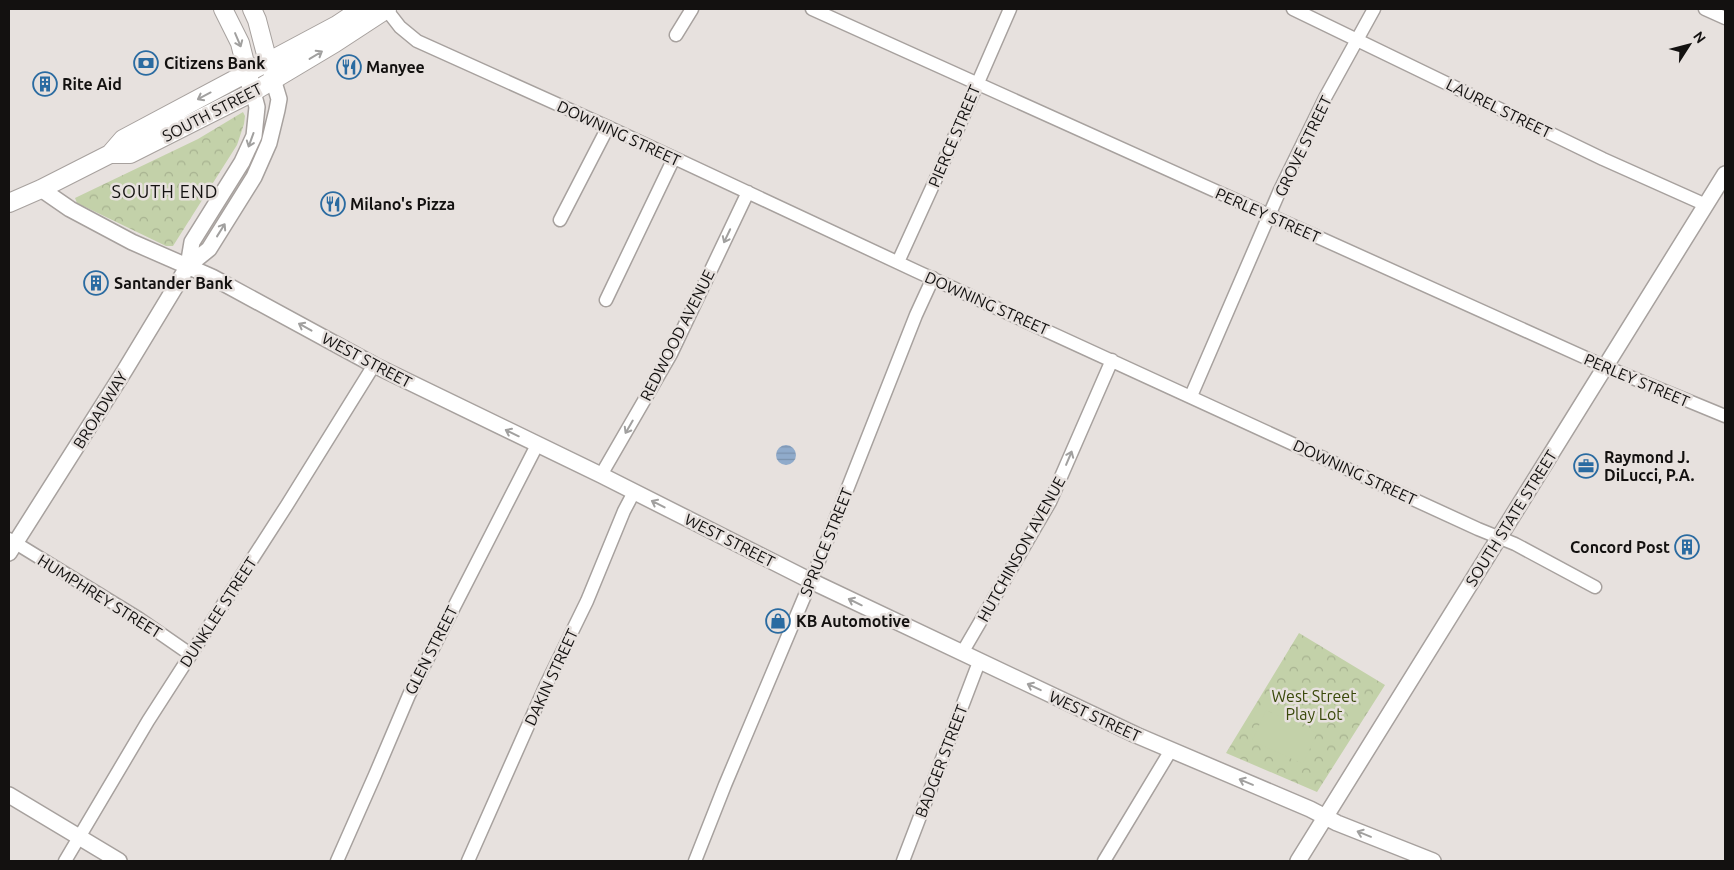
<svg xmlns="http://www.w3.org/2000/svg" width="1734" height="870" viewBox="0 0 1734 870" font-family="Ubuntu,sans-serif">
	<defs>
		<pattern id="forest-crowns" width="20" height="18" patternUnits="userSpaceOnUse" patternTransform="scale(1.25)"><rect width="20" height="18" fill="#c3d1a9"/><path d="M2 6a3 3 0 1 1 6 0M12 15a3 3 0 1 1 6 0" fill="none" stroke="#a7b290"/></pattern>
		<pattern id="water-rules" width="6" height="5" patternUnits="userSpaceOnUse" patternTransform="scale(1.25)"><rect width="6" height="5" fill="#90abcb"/><path d="M0 2.5h6" fill="none" stroke="#7b92ad"/></pattern>
	</defs>
	<rect width="100%" height="100%" fill="#e7e1de"/>
	<path fill="url(#forest-crowns)" d="M243,112L245,116L244,124L237,145L173,246H166L77,203L75,198L198,139Z
		M1299,633L1385,685L1317,792L1226,753Z"/>
	<path fill="#c3d1a9" d="M1266,710L1317,733L1303,764L1252,741Z"/>
	<path fill="url(#water-rules)" d="M776 455a10 10 0 1 1 20 0a10 10 0 1 1-20 0Z"/>
	<g fill="none" stroke-linecap="round" stroke-linejoin="round">
		<g stroke="#a7a19e" stroke-width="15">
			<path id="minor" d="M386,9L400,27L417,41L608,127L916,271L1478,529L1515,544L1595,587
				M812,9L1606,367L1725,416
				M1293,9L1603,159L1706,205
				M1705,9L1725,18
				M676,35L692,9
				M560,220L608,127
				M898,262L939,172L1010,9
				M606,300L674,158
				M1191,396L1280,190L1326,96L1374,9
				M601,475L671,354L748,192
				M9,539L138,618L190,654
				M962,653L1050,502L1112,360
				M65,861L148,721L287,505L374,365
				M337,861L375,775L409,695L537,445
				M468,861L546,685L587,601L624,511L634,492
				M695,861L725,785L811,581L916,315L933,278
				M903,861L979,662
				M1104,861L1171,750"/>
		</g>
		<g stroke="#a7a19e" stroke-width="18">
			<path id="tertiary" d="M41,189L70,209L132,242L212,277L374,365L601,475L811,581L1136,735L1310,809L1337,823L1433,861
				M188,266L192,242L242,162L254,136L257,107L253,92
				M9,553L125,370L188,266L209,249L254,177L269,143L277,110L279,99L270,69
				M9,795L119,861
				M1298,861L1725,174"/>
		</g>
		<g stroke="#a7a19e" stroke-width="20">
			<path id="secondary" d="M223,9L240,43L250,83
				M252,9L257,20L268,62
				M110,154H130L253,92L335,43L387,9
				M9,203L41,189L110,154L123,139L337,25L361,9"/>
		</g>
		<use href="#minor" stroke="#fff" stroke-width="12"/>
		<use href="#tertiary" stroke="#fff" stroke-width="15"/>
		<use href="#secondary" stroke="#fff" stroke-width="18"/>
	</g>
	<defs><path id="oneway-shaft" d="M-6 0H5M1.5-3L5.5 0L1.5 3" fill="none" stroke-width="1.6" stroke-linecap="round" stroke-linejoin="round" transform="scale(1.25)"/></defs>
	<g stroke="#a1a09f">
		<use href="#oneway-shaft" transform="translate(238 40) rotate(67)"/>
		<use href="#oneway-shaft" transform="translate(316 55) rotate(-31)"/>
		<use href="#oneway-shaft" transform="translate(204 96) rotate(152)"/>
		<use href="#oneway-shaft" transform="translate(251 140) rotate(110)"/>
		<use href="#oneway-shaft" transform="translate(221 230) rotate(-58)"/>
		<use href="#oneway-shaft" transform="translate(727 236) rotate(115)"/>
		<use href="#oneway-shaft" transform="translate(305 327) rotate(-151)"/>
		<use href="#oneway-shaft" transform="translate(629 427) rotate(120)"/>
		<use href="#oneway-shaft" transform="translate(512 433) rotate(-154)"/>
		<use href="#oneway-shaft" transform="translate(1069 458) rotate(-67)"/>
		<use href="#oneway-shaft" transform="translate(658 504) rotate(-153)"/>
		<use href="#oneway-shaft" transform="translate(855 602) rotate(-154)"/>
		<use href="#oneway-shaft" transform="translate(1034 687) rotate(-155)"/>
		<use href="#oneway-shaft" transform="translate(1246 782) rotate(-157)"/>
		<use href="#oneway-shaft" transform="translate(1364 834) rotate(-158)"/>
	</g>
	<defs>
		<g id="bank-ring" transform="scale(1.25)"><circle r="9.5" fill="#e7e1de" stroke="#2a6ba1" stroke-width="1.5"/><path d="M-6-4H6V4H-6ZM0-2.3a2.3 2.3 0 1 0 0 4.6a2.3 2.3 0 1 0 0-4.6Z" fill="#2a6ba1"/></g>
		<g id="restaurant-ring" transform="scale(1.25)"><circle r="9.5" fill="#e7e1de" stroke="#2a6ba1" stroke-width="1.5"/><path d="M-5-6h1v4h1v-4h1v4h1v-4h1v5L-1.5 .5V6h-2V.5L-5-1ZM5-6V6H3V1.5H1.5Q1.5-4 5-6Z" fill="#2a6ba1"/></g>
		<g id="building-ring" transform="scale(1.25)"><circle r="9.5" fill="#e7e1de" stroke="#2a6ba1" stroke-width="1.5"/><path d="M-4-6H4V6H1V3H-1V6H-4ZM-2.5-4.3h1.7v1.8h-1.7ZM.8-4.3h1.7v1.8H.8ZM-2.5-1h1.7V.8h-1.7ZM.8-1h1.7V.8H.8Z" fill="#2a6ba1"/></g>
		<g id="office-ring" transform="scale(1.25)"><circle r="9.5" fill="#e7e1de" stroke="#2a6ba1" stroke-width="1.5"/><path d="M-6-3h4V-5.5h4V-3h4V5H-6ZM-1-4.5V-3h2v-1.5ZM-6 0V1H6V0Z" fill="#2a6ba1"/></g>
		<g id="shop-ring" transform="scale(1.25)"><circle r="9.5" fill="#e7e1de" stroke="#2a6ba1" stroke-width="1.5"/><path d="M-5-2.5h2.3a2.7 3.5 0 0 1 5.4 0H5L5.5 6h-11ZM-1.5-2.5h3a1.5 2.3 0 0 0-3 0Z" fill="#2a6ba1"/></g>
	</defs>
	<g fill-rule="evenodd">
		<use href="#bank-ring" x="146" y="63"/>
		<use href="#restaurant-ring" x="349" y="67"/>
		<use href="#building-ring" x="45" y="84"/>
		<use href="#restaurant-ring" x="333" y="204"/>
		<use href="#building-ring" x="96" y="283"/>
		<use href="#office-ring" x="1586" y="466"/>
		<use href="#building-ring" x="1687" y="547"/>
		<use href="#shop-ring" x="778" y="621"/>
	</g>
	<g text-anchor="middle" stroke-width="5" stroke-linejoin="round" paint-order="stroke">
		<g font-size="16" font-weight="bold" fill="#131110" stroke="#e7e1de" text-anchor="start">
			<text x="164" y="69">Citizens Bank</text>
			<text x="366" y="73">Manyee</text>
			<text x="62" y="90">Rite Aid</text>
			<text x="350" y="210">Milano's Pizza</text>
			<text x="114" y="289">Santander Bank</text>
			<text x="1604" y="463">Raymond J.<tspan x="1604" dy="18">DiLucci, P.A.</tspan></text>
			<text x="1670" y="553" text-anchor="end">Concord Post</text>
			<text x="796" y="627">KB Automotive</text>
		</g>
		<g font-size="16" fill="#131110" stroke="#e7e1de">
			<text transform="translate(1499 108) rotate(26)" y="6">LAUREL STREET</text>
			<text transform="translate(212 112) rotate(-27)" y="6">SOUTH STREET</text>
			<text transform="translate(619 133) rotate(25)" y="6">DOWNING STREET</text>
			<text transform="translate(954 136) rotate(-67)" y="6">PIERCE STREET</text>
			<text transform="translate(1303 146) rotate(-64)" y="6">GROVE STREET</text>
			<text transform="translate(1268 215) rotate(24)" y="6">PERLEY STREET</text>
			<text transform="translate(987 303) rotate(24)" y="6">DOWNING STREET</text>
			<text transform="translate(677 335) rotate(-63)" y="6">REDWOOD AVENUE</text>
			<text transform="translate(367 360) rotate(28)" y="6">WEST STREET</text>
			<text transform="translate(1637 380) rotate(23)" y="6">PERLEY STREET</text>
			<text transform="translate(100 410) rotate(-58)" y="6">BROADWAY</text>
			<text transform="translate(1355 472) rotate(25)" y="6">DOWNING STREET</text>
			<text transform="translate(1511 518) rotate(-58)" y="6">SOUTH STATE STREET</text>
			<text transform="translate(730 540) rotate(27)" y="6">WEST STREET</text>
			<text transform="translate(826 542) rotate(-68)" y="6">SPRUCE STREET</text>
			<text transform="translate(1021 549) rotate(-61)" y="6">HUTCHINSON AVENUE</text>
			<text transform="translate(100 596) rotate(32)" y="6">HUMPHREY STREET</text>
			<text transform="translate(218 612) rotate(-57)" y="6">DUNKLEE STREET</text>
			<text transform="translate(431 650) rotate(-63)" y="6">GLEN STREET</text>
			<text transform="translate(551 677) rotate(-65)" y="6">DAKIN STREET</text>
			<text transform="translate(1095 716) rotate(25)" y="6">WEST STREET</text>
			<text transform="translate(941 761) rotate(-69)" y="6">BADGER STREET</text>
		</g>
		<g font-size="16" fill="#394809" stroke="#e7e1de">
			<text x="1314" y="702">West Street<tspan x="1314" dy="18">Play Lot</tspan></text>
		</g>
		<g font-size="18" letter-spacing="1" fill="#131110" stroke="#e7e1de">
			<text x="165" y="198">SOUTH END</text>
		</g>
	</g>
	<rect width="1734" height="870" fill="none" stroke="#131110" stroke-width="20"/>
	<g transform="translate(1689 45) rotate(54)" stroke="#e7e1de" stroke-width="4" paint-order="stroke">
	<path d="M0-4L9 19L0 12L-9 19Z" fill="#131110"/>
	<text y="-8" font-size="14" font-weight="bold" text-anchor="middle" fill="#131110">N</text>
	</g>
</svg>
